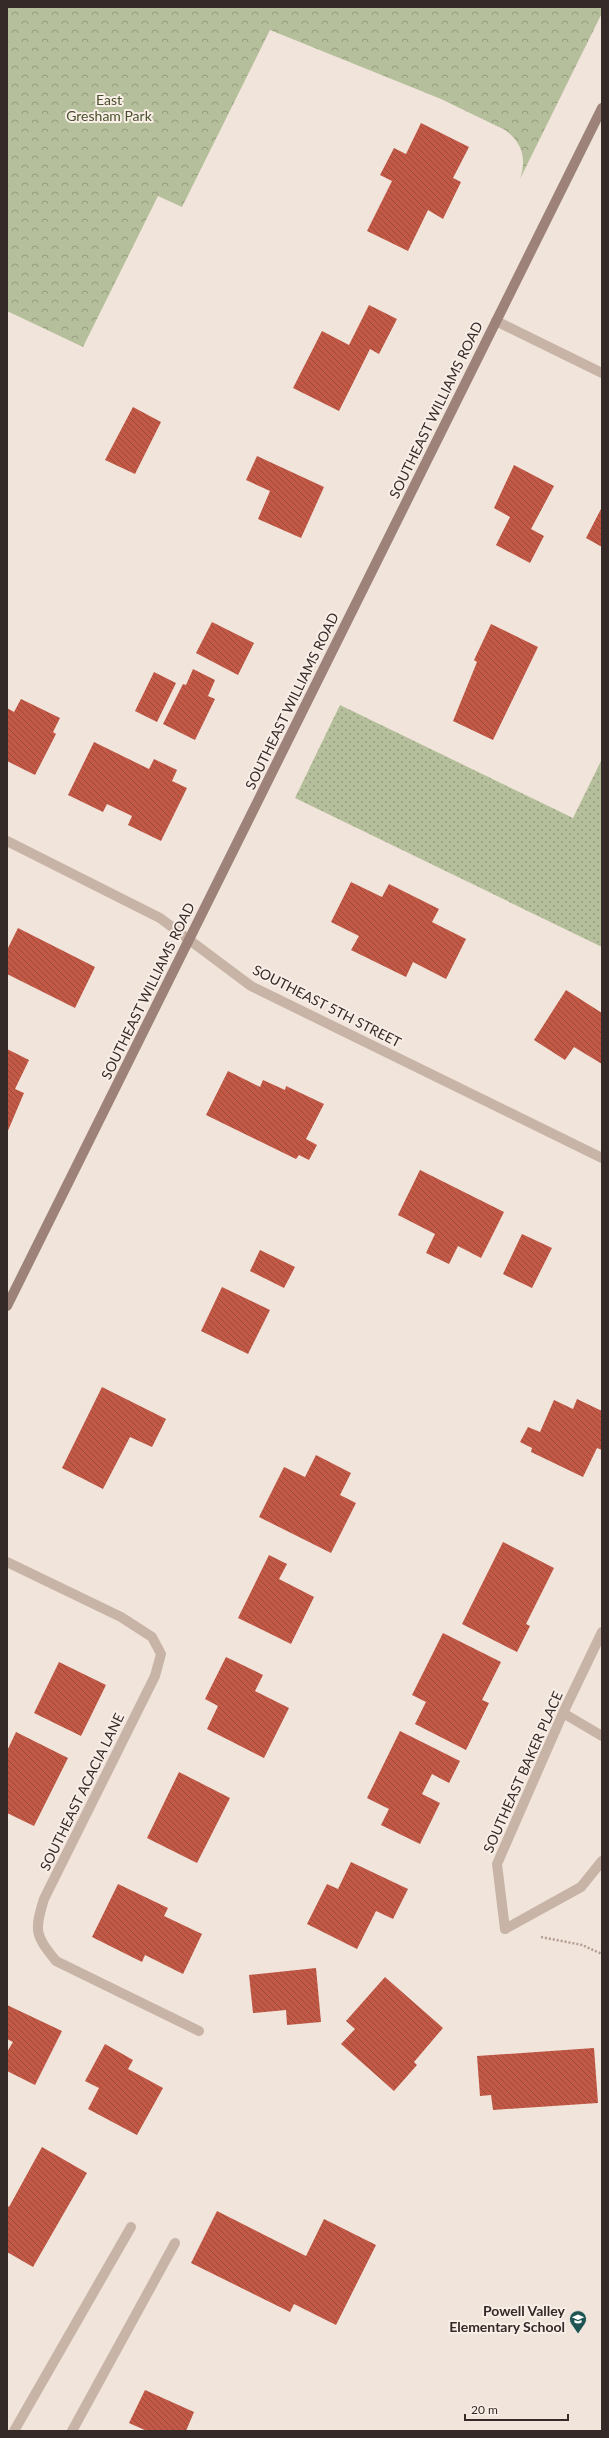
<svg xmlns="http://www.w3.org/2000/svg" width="609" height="2438" viewBox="0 0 609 2438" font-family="Lato,sans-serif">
	<defs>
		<pattern id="grass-dots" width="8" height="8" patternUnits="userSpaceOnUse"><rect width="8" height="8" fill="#b6bf9b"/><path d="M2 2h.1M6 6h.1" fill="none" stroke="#959b7e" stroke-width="1.8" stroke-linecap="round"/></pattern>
		<pattern id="park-crowns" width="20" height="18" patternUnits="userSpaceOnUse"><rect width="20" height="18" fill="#b6bf9b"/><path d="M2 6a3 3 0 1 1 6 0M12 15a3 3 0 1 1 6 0" fill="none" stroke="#959b7e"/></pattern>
		<pattern id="building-back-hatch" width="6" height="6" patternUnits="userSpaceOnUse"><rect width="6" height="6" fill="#c25947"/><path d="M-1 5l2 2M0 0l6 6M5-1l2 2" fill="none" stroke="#9e4a3b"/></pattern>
	</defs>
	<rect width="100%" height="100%" fill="#f1e4da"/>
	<path fill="url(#grass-dots)" d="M340,705L573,818L602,759V947L295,798Z"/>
	<path fill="url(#park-crowns)" d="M7,7H602V13L520,179C527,159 522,142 505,130L441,99L270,30L182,207L158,196L83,347L7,311Z"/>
	<path fill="url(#building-back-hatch)" d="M421,123L469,147L453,178L461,182L443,219L428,210L408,251L367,231L392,181L380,175L394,148L406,154Z
		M369,305L397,319L379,354L370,349L339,411L293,388L322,331L349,345Z
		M133,407L161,422L135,474L105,460Z
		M257,456L324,487L301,538L258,519L270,491L246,480Z
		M514,465L554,486L531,529L544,536L530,563L496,545L510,517L494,508Z
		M602,507V547L586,538Z
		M212,622L254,643L238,675L196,653Z
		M491,624L538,647L493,740L453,721L477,662L474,660Z
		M193,669L215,680L208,696L215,699L195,740L163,724L183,684L186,685Z
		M154,672L176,683L157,722L135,711Z
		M21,699L60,718L53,732L56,734L35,775L7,761V708L14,712Z
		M94,742L149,769L154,759L177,770L172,781L187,788L161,841L128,825L132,816L107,804L103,812L68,795Z
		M351,882L382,897L389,884L439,909L432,922L466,939L446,979L413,962L406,977L351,950L359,936L331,922Z
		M18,928L95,967L75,1008L7,974V950Z
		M566,990L602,1013V1064L574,1047L565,1060L534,1040Z
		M7,1049L29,1060L15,1089L24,1093L7,1133Z
		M228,1071L260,1087L263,1080L285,1090L286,1086L324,1104L306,1139L317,1145L309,1160L299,1155L296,1159L206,1115Z
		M420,1170L504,1212L481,1258L458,1246L449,1264L426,1253L435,1234L398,1215Z
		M522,1234L552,1248L532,1288L503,1274Z
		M260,1250L295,1267L284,1288L250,1271Z
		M222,1287L270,1310L248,1354L201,1331Z
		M102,1387L166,1419L152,1447L130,1437L103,1489L62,1468Z
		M577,1399L602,1411V1450L597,1448L583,1477L531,1452L532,1448L520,1442L528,1427L540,1432L554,1400L573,1409Z
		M316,1455L351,1473L340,1495L356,1503L331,1553L259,1517L284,1467L305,1477Z
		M503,1542L554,1568L526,1624L530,1626L517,1652L462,1624Z
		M269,1555L287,1564L279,1579L314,1597L291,1644L238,1618Z
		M443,1633L501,1662L482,1700L489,1703L466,1750L415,1724L426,1702L412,1695Z
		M226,1657L263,1675L255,1691L289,1708L264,1758L207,1729L218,1706L205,1699Z
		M59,1662L106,1685L81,1736L34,1713Z
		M400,1731L460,1761L449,1783L432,1774L422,1794L440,1803L420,1844L381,1825L389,1809L367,1798Z
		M16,1732L68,1758L34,1826L7,1813V1751Z
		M179,1772L230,1798L197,1863L147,1838Z
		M351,1862L408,1889L393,1919L376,1911L357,1949L307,1924L327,1884L338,1889Z
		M118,1884L168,1908L164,1916L202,1934L183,1974L145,1955L142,1962L92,1937Z
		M316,1968L321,2022L287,2025L286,2010L253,2013L249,1975Z
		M385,1977L443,2028L414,2062L417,2065L394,2091L341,2044L355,2029L346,2021Z
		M7,2005L62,2031L35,2085L7,2071V2052L13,2042L7,2039Z
		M105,2044L133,2060L128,2069L163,2088L137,2135L88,2109L99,2088L85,2081Z
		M594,2048L598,2103L493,2110L491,2095L480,2096L477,2056Z
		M42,2147L87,2173L33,2267L7,2252V2205L9,2207Z
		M217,2211L306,2256L324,2219L376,2245L336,2325L294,2304L290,2312L191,2263Z
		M145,2390L194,2412L186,2431H147L129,2423Z"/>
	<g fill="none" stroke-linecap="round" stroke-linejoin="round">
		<path stroke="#b49d91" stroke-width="2.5" stroke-dasharray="2 2" stroke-linecap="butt" d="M541,1937L582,1945L602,1954"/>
		<path stroke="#c8b3a7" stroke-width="10" d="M563,1713L602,1736
			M505,1929L581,1887L602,1861
			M14,2431L131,2227
			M72,2431L175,2243"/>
		<path stroke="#c8b3a7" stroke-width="10" d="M496,321L602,373
			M7,841L160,918L251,986L602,1158
			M7,1562L121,1617L152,1637L161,1654L155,1676L44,1899C34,1931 35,1935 56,1961L199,2031
			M505,1929L497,1864L563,1713L602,1632"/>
		<path stroke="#9c8278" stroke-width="10" d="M7,1306L602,108"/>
	</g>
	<defs>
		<g id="school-pin" transform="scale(0.9)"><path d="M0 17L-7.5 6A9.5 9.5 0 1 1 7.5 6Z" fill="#1e5553" stroke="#f9eee7"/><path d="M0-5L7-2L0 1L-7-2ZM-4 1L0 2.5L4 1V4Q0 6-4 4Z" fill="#fff"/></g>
	</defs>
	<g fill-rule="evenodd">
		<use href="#school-pin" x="578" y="2319"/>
	</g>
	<g text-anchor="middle" stroke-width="4" stroke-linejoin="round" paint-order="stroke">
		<g font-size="14" fill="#48522c" stroke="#f9eee7">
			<text x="109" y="105">East<tspan x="109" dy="16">Gresham Park</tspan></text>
		</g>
		<g font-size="14" fill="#352a27" stroke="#f9eee7">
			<text transform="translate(436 410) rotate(-64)" y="5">SOUTHEAST WILLIAMS ROAD</text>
			<text transform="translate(292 701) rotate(-64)" y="5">SOUTHEAST WILLIAMS ROAD</text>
			<text transform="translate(148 991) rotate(-64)" y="5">SOUTHEAST WILLIAMS ROAD</text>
			<text transform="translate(327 1006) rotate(27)" y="5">SOUTHEAST 5TH STREET</text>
			<text transform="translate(523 1772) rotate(-66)" y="5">SOUTHEAST BAKER PLACE</text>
			<text transform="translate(82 1792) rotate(-64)" y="5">SOUTHEAST ACACIA LANE</text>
		</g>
		<g font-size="14" font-weight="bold" fill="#352a27" stroke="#f9eee7" text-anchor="end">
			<text x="565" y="2316">Powell Valley<tspan x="565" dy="16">Elementary School</tspan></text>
		</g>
	</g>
	<rect width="609" height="2438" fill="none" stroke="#352a27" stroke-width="16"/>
	<path d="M465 2414v6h103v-6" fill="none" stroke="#352a27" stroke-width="2"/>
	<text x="471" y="2414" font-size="12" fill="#352a27" stroke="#f9eee7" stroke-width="3" paint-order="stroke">20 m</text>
</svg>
